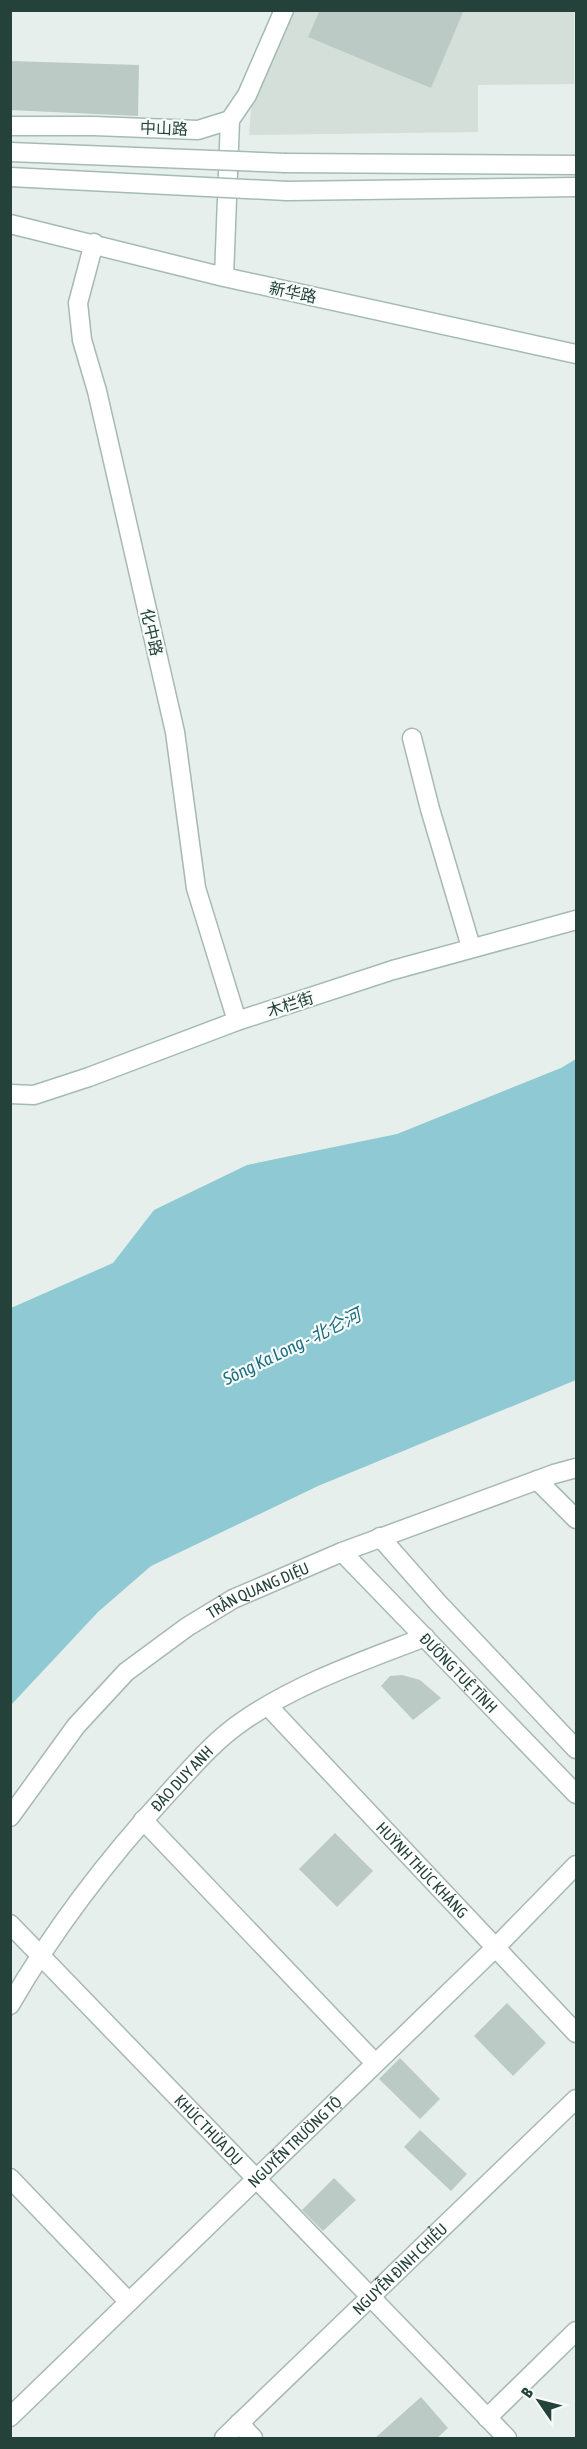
<svg xmlns="http://www.w3.org/2000/svg" width="587" height="2449" viewBox="0 0 587 2449" font-family="'Asap Condensed','Noto Sans SC',sans-serif">
	<rect width="100%" height="100%" fill="#e6efeb"/>
	<path fill="#d4dfda" d="M293,11H574V84L478,85V132L249,135L252,98Z"/>
	<path fill="#8ec9d4" d="M576,1059V1380L318,1486L151,1566L98,1612L11,1705V1308L113,1263L154,1210L247,1165L397,1134L561,1068Z"/>
	<path fill="#bbcac4" d="M320,10H464L431,88L308,37Z
		M10,61L139,65L138,116L10,110Z
		M402,1675L420,1680L441,1698L413,1720L381,1686L390,1676Z
		M335,1833L373,1871L337,1907L299,1869Z
		M507,2003L546,2043L513,2076L474,2036Z
		M400,2058L440,2099L420,2119L379,2079Z
		M420,2130L467,2174L451,2191L404,2147Z
		M334,2178L356,2200L323,2231L302,2210Z
		M421,2397L448,2428L436,2439H374Z"/>
	<g fill="none" stroke-linecap="round" stroke-linejoin="round">
		<g stroke="#a8b8b2" stroke-width="21">
			<g id="street">
				<path d="M94,243L78,303L82,340L97,391L175,732L196,888L237,1021"/>
				<path d="M412,738L430,809L471,947"/>
				<path d="M537,1480L576,1519"/>
				<path d="M380,1537L439,1604L576,1749"/>
				<path id="s1" d="M342,1552L576,1794"/>
				<path id="s2" d="M268,1706L576,2033"/>
				<path id="s3" d="M10,1817L76,1726L126,1672L187,1627L233,1599L342,1552L554,1474L576,1468"/>
				<path d="M143,1820L375,2063"/>
				<path id="s4" d="M10,1924L507,2438"/>
				<path id="s5" d="M10,2005C54,1929 111,1855 171,1790C194,1765 215,1740 243,1721C298,1683 363,1661 425,1637"/>
				<path d="M10,2178L129,2302"/>
				<path id="s6" d="M10,2417L495,1948L576,1865"/>
				<path d="M487,2418L576,2331"/>
				<path d="M239,2423L253,2438"/>
				<path id="s7" d="M224,2438L576,2099"/>
			</g>
		</g>
		<g stroke="#a4bbb3" stroke-width="21">
			<path id="secondary" d="M10,126H94L198,130L230,120L247,95L284,10
				M286,163L576,165
				M287,191L576,187
				M10,224L224,277L576,354
				M224,277L230,120
				M10,1094L34,1095L89,1077L237,1021L393,970L576,920"/>
		</g>
		<use href="#street" stroke="#fff" stroke-width="18"/>
		<use href="#secondary" stroke="#fff" stroke-width="18"/>
		<g stroke="#a4bbb3" stroke-width="21" stroke-linecap="butt">
			<path id="secondary-bridge" d="M10,152L286,163
				M10,177L287,191"/>
		</g>
		<use href="#secondary-bridge" stroke="#fff" stroke-width="18"/>
	</g>
	<g text-anchor="middle" stroke-width="4.5" stroke-linejoin="round" paint-order="stroke">
		<g font-size="16" fill="#24423a" stroke="#f7fbf9">
			<text transform="translate(164 128) rotate(2)" y="6">中山路</text>
			<text transform="translate(293 292) rotate(12)" y="6">新华路</text>
			<text transform="translate(152 632) rotate(77)" y="6">化中路</text>
			<text transform="translate(290 1004) rotate(-18)" y="6">木栏街</text>
			<text dy="6" stroke="none"><textPath href="#s3" startOffset="342">TRẦN QUANG DIỆU</textPath></text>
			<text dy="6" stroke="none"><textPath href="#s1" startOffset="168">ĐƯỜNG TUỆ TĨNH</textPath></text>
			<text dy="6" stroke="none"><textPath href="#s5" startOffset="285">ĐÀO DUY ANH</textPath></text>
			<text dy="6" stroke="none"><textPath href="#s2" startOffset="225">HUỲNH THÚC KHÁNG</textPath></text>
			<text dy="6" stroke="none"><textPath href="#s4" startOffset="286">KHÚC THỪA DỤ</textPath></text>
			<text dy="6" stroke="none"><textPath href="#s6" startOffset="396">NGUYỄN TRƯỜNG TỘ</textPath></text>
			<text dy="6" stroke="none"><textPath href="#s7" startOffset="244">NGUYỄN ĐÌNH CHIỂU</textPath></text>
		</g>
		<g font-size="18" font-style="italic" fill="#1c6f80" stroke="#f7fbf9">
			<text transform="translate(292 1347) rotate(-26)" y="6">Sông Ka Long - 北仑河</text>
		</g>
	</g>
	<rect width="587" height="2449" fill="none" stroke="#24423a" stroke-width="24"/>
	<g transform="translate(539 2401) rotate(305)" stroke="#f7fbf9" stroke-width="4.5" paint-order="stroke">
	<path d="M0-4.5L10 22L0 15L-10 22Z" fill="#24423a"/>
	<text y="-9" font-size="16" font-weight="bold" text-anchor="middle" fill="#24423a">B</text>
	</g>
</svg>
